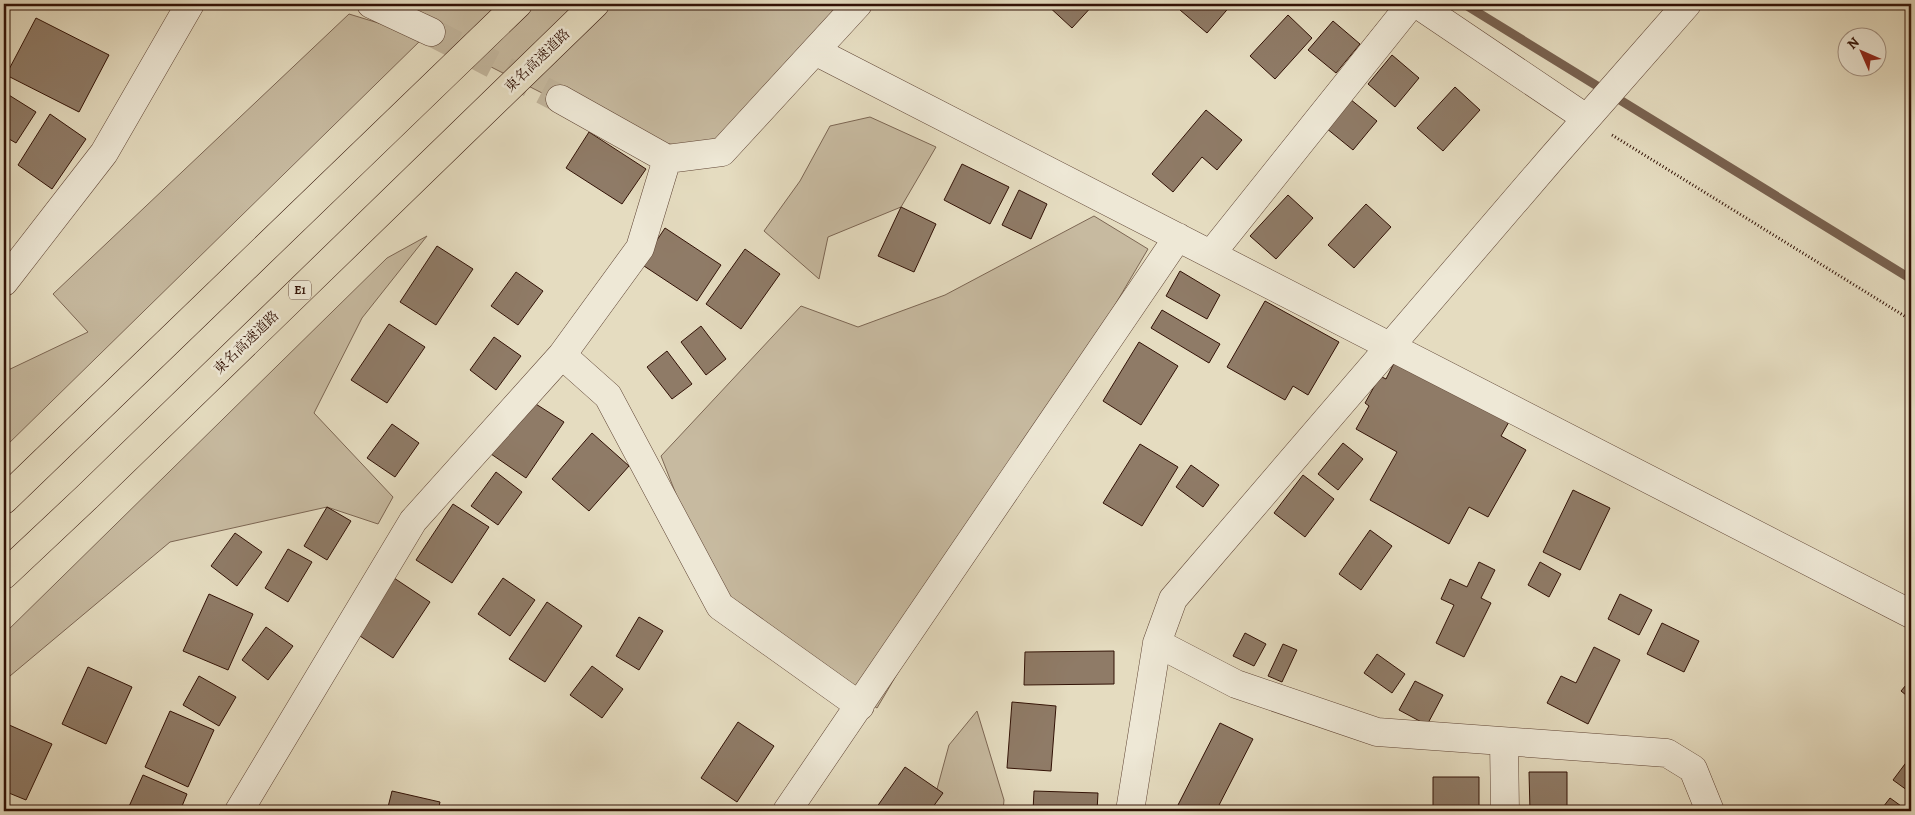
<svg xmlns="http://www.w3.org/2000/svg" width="1915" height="815" viewBox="0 0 1915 815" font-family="Alegreya,'Noto Serif JP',serif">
	<rect width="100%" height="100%" fill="#e5dcc0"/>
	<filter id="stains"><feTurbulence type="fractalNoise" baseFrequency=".004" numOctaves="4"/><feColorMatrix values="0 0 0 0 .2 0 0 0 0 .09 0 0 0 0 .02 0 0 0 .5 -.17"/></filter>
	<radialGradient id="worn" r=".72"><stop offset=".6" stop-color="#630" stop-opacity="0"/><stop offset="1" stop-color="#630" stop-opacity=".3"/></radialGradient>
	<path fill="#c7baa0" stroke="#7c6653" d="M368,4H858L722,152L630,138Z
		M349,14L424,37L4,448V372L88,332L53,294Z
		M870,117L936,147L901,207L828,237L819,279L764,231L800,181L830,126Z
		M1094,216L1148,249L877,708L720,606L661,456L801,306L858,327L945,295Z
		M427,236L362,318L314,413L393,497L378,524L327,507L170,542L4,681V634L387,258Z
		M977,711L1004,800L1003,811H931L949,745Z"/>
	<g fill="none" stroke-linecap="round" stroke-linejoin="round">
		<path stroke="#796250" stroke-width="9" d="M1464,4L1911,279"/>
	</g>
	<path fill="#8f7b67" stroke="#321206" d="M1046,4H1094L1072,28Z
		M1186,4H1232L1207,33L1180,10Z
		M1288,15L1312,38L1275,79L1250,56Z
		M36,18L109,55L79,112L6,75Z
		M1333,21L1360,44L1336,73L1308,50Z
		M1392,55L1419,78L1395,107L1368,84Z
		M1455,87L1480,110L1443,151L1417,128Z
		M4,92L36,112L16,143L4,136Z
		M1350,99L1377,121L1353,150L1326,128Z
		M1206,110L1242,140L1217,170L1202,157L1173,192L1152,174Z
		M50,114L86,139L52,189L18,165Z
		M589,132L646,169L622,204L566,168Z
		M962,164L1009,187L990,224L944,200Z
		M1019,190L1047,204L1031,239L1002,225Z
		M1288,195L1313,218L1276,259L1250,236Z
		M1366,204L1391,227L1354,268L1328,245Z
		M901,207L936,224L914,272L878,256Z
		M665,228L721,265L697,301L641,264Z
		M437,246L473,269L436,325L400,302Z
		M745,249L780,274L741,329L706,304Z
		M1180,271L1220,295L1207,319L1166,296Z
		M516,272L543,291L518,325L491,306Z
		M1265,301L1339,342L1308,395L1293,386L1285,400L1227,367Z
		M1162,310L1220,344L1209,363L1151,328Z
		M389,324L425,347L387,403L351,380Z
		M701,326L726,359L706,375L681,342Z
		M494,337L521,356L496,390L470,370Z
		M1139,342L1178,366L1141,425L1103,401Z
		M667,351L692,384L672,399L647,367Z
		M1397,357L1510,420L1501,436L1526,450L1488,517L1469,507L1449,544L1370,500L1397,452L1356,429L1369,406L1365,403L1380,376L1386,379Z
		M528,399L564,422L526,478L491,454Z
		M392,424L419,443L395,477L367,458Z
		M592,433L629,466L589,511L552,479Z
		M1343,443L1363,459L1338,490L1318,474Z
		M1140,444L1178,467L1142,526L1103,503Z
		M1191,465L1219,485L1203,507L1176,487Z
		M496,472L522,492L498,525L471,506Z
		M1303,475L1334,499L1305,537L1274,513Z
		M1573,490L1610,508L1580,570L1543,552Z
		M453,504L489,527L452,583L416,560Z
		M327,507L351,521L327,560L304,546Z
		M1370,530L1392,546L1361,590L1339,574Z
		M235,533L262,552L237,586L211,566Z
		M288,549L312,562L288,602L265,588Z
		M1479,562L1495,570L1481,598L1491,603L1464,657L1436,643L1454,605L1441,599L1450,579L1467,587Z
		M1540,562L1561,574L1549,597L1528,585Z
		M394,578L430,602L393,658L357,634Z
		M503,578L535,600L510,636L478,614Z
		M209,594L253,614L228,670L183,651Z
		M1620,594L1652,610L1639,635L1608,619Z
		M547,602L582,626L545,682L509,659Z
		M639,617L663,631L639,670L616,656Z
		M1662,623L1699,641L1684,672L1647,654Z
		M266,627L293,646L268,680L242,660Z
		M1245,633L1266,644L1254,666L1233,656Z
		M1283,644L1297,650L1282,682L1268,676Z
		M1594,647L1620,660L1588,724L1547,703L1561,676L1576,683Z
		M1114,651V684L1024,685L1025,652Z
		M1377,654L1405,674L1392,693L1364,673Z
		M592,666L623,689L602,718L570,695Z
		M88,667L132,687L106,744L62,724Z
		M199,676L236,697L219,726L183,705Z
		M1911,679V699L1901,691Z
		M1415,681L1443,695L1427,725L1399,710Z
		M1012,702L1056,706L1051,771L1007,768Z
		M170,711L214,730L188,787L145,767Z
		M738,722L774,746L737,802L701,778Z
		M1220,723L1253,739L1216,811H1190L1178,805Z
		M7,724L52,744L26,800L4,791V732Z
		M1911,756V793L1893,780Z
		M905,767L943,793L930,811H874Z
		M1529,772H1567V811H1530Z
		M143,775L187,794L180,811H127Z
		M1433,777H1479V811H1433Z
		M392,791L440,802L438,811H387Z
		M1034,791L1098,793L1097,811H1033Z
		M1890,798L1908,811H1880Z"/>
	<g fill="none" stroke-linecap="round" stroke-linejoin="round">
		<path stroke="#c1b49b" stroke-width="28" stroke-dasharray="28 14" stroke-linecap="butt" d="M431,32L560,99"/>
		<g stroke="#5f4434" stroke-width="29">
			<path id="minor" d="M371,4L431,32
				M1417,4L1586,118
				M815,51L1911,614
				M560,99L667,159L722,152L858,4
				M1211,254L1411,4
				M4,282L104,153L190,4
				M562,355L608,396L720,606L860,706
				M1157,643L1236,684L1377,732L1667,753L1693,769L1710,811
				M1504,742L1505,811
				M239,811L413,521L562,355L640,248L667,159
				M787,811L1178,237
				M1130,811L1157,643L1173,599L1551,159L1687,4"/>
		</g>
		<g stroke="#321206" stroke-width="29">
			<path id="highway" d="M4,500L518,4
				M4,575L88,496L595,4"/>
		</g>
		<path stroke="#321206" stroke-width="3" stroke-dasharray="1 2.5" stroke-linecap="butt" d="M1612,135L1911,320"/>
		<use href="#minor" stroke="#eee8d6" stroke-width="28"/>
		<use href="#highway" stroke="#e5dcc0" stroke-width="28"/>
	</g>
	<g text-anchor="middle" stroke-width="5" stroke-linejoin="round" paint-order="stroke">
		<rect fill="#eee8d6" stroke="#6a5244" stroke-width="1" x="289" y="280.5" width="22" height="19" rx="4"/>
		<g font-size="12" font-weight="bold" fill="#321206">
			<text x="300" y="294">E1</text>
		</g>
		<g font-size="14" fill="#321206" stroke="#eee8d6">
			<text transform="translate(537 60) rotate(-44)" y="5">東名高速道路</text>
			<text transform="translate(246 342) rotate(-44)" y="5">東名高速道路</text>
		</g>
	</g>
	<rect width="1915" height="815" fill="none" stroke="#e5dcc0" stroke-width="20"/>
	<rect x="5" y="5" width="1905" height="805" fill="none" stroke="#321206" stroke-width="2.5"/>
	<rect x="10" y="10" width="1895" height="795" fill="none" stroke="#321206"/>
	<g transform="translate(1862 52) rotate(315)"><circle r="24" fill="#eee8d6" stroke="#a39283"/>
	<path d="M0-4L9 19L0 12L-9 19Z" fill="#8f2418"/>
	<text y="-8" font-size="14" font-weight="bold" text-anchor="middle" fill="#321206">N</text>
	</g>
	<rect width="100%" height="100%" filter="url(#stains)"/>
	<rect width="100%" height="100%" fill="url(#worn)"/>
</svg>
